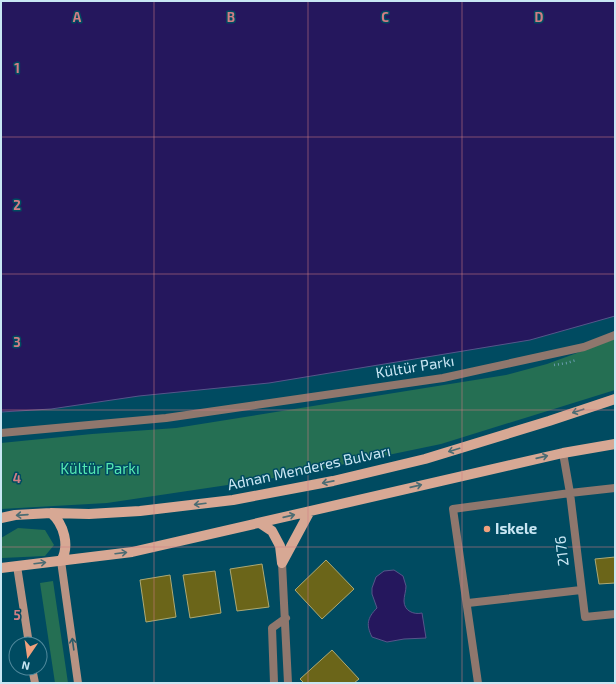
<svg xmlns="http://www.w3.org/2000/svg" width="616" height="684" viewBox="0 0 616 684" font-family="'Exo 2',sans-serif">
	<rect width="100%" height="100%" fill="#004b61"/>
	<path fill="#256f53" d="M615,339V390L441,444L287,476L107,503L1,509V443L92,434L176,428L506,375L547,364Z
		M18,528L45,530L54,545L45,556L2,558L1,556V538Z
		M53,581L68,683H55L40,583Z"/>
	<path fill="#25175d" stroke="#56558a" d="M1,1H615V316L530,340L269,383L139,396L51,409L1,412Z
		M394,570L403,576C404,579 405,583 406,586C406,591 404,596 404,601C404,611 414,615 422,613L426,638L404,639L387,642L372,637C366,625 367,618 377,608L372,594V588L376,577L384,571Z"/>
	<path fill="#6b6519" stroke="#ada973" d="M615,557V583L599,584L595,559Z
		M326,560L354,589L322,619L295,590Z
		M262,564L269,607L237,611L230,569Z
		M215,571L221,613L190,618L183,575Z
		M170,575L176,617L146,622L140,580Z
		M332,650L359,679L354,683H304L300,679Z"/>
	<g fill="none" stroke-linecap="round" stroke-linejoin="round">
		<path stroke="#689cad" stroke-width="2.5" stroke-dasharray="1 3" stroke-linecap="butt" d="M554,365L567,363L576,360"/>
		<path stroke="#8f776d" stroke-width="8" d="M1,433L166,418L443,378L584,347L615,335
			M563,453L570,493L585,617L615,614
			M282,563L288,683
			M468,603L581,590
			M274,683L272,628L286,618
			M478,683L453,509L570,493L615,488"/>
		<path stroke="#b89383" stroke-width="8" d="M61,561L78,683
			M17,566L29,644
			M32,668L35,683"/>
		<path stroke="#d7a894" stroke-width="10" d="M51,513C64,524 70,546 61,561
			M1,518L15,515L51,513L89,514L140,511L233,500L333,481L425,459L549,421L615,399
			M260,523L272,531L280,546L282,563
			M282,563L310,511
			M1,568L132,552L563,453L615,444"/>
	</g>
	<defs><path id="oneway-shaft" d="M-6 0H5M1.5-3L5.5 0L1.5 3" fill="none" stroke-width="1.6" stroke-linecap="round" stroke-linejoin="round"/></defs>
	<g stroke="#4b6c73">
		<use href="#oneway-shaft" transform="translate(578 411) rotate(162)"/>
		<use href="#oneway-shaft" transform="translate(454 450) rotate(163)"/>
		<use href="#oneway-shaft" transform="translate(542 457) rotate(-13)"/>
		<use href="#oneway-shaft" transform="translate(328 482) rotate(169)"/>
		<use href="#oneway-shaft" transform="translate(416 486) rotate(-13)"/>
		<use href="#oneway-shaft" transform="translate(200 504) rotate(173)"/>
		<use href="#oneway-shaft" transform="translate(22 515) rotate(176)"/>
		<use href="#oneway-shaft" transform="translate(289 516) rotate(-13)"/>
		<use href="#oneway-shaft" transform="translate(121 553) rotate(-7)"/>
		<use href="#oneway-shaft" transform="translate(40 563) rotate(-7)"/>
	</g>
	<use stroke="#2e5d6a" href="#oneway-shaft" transform="translate(73 644) rotate(-98)"/>
	<path fill="none" stroke="#d07e84" stroke-width="1" stroke-opacity="0.55" d="M154,1V683M308,1V683M462,1V683M1,137H615M1,274H615M1,410H615M1,547H615"/>
	<circle fill="#f1a17d" stroke="#004b61" stroke-width="1.5" cx="487" cy="529" r="4"/>
	<g text-anchor="middle" stroke-width="3" stroke-linejoin="round" paint-order="stroke">
		<g font-size="15" fill="#c9e7f4" stroke="#004b61">
			<text transform="translate(415 367) rotate(-9)" y="5">Kültür Parkı</text>
			<text transform="translate(309 468) rotate(-12)" y="5">Adnan Menderes Bulvarı</text>
			<text transform="translate(562 551) rotate(-97)" y="5">2176</text>
		</g>
		<g font-size="15" fill="#54e7b1" stroke="#004b61">
			<text x="100" y="474">Kültür Parkı</text>
		</g>
		<g font-size="15" font-weight="bold" fill="#c9e7f4" stroke="#004b61" text-anchor="start">
			<text x="495" y="534">Iskele</text>
		</g>
	</g>
	<g font-size="13" text-anchor="middle" font-weight="bold" fill="#d07e84" stroke="#004b61" stroke-width="3" stroke-linejoin="round" paint-order="stroke">
		<text x="77" y="22">A</text>
		<text x="231" y="22">B</text>
		<text x="385" y="22">C</text>
		<text x="539" y="22">D</text>
		<text x="17" y="73">1</text>
		<text x="17" y="210">2</text>
		<text x="17" y="347">3</text>
		<text x="17" y="483">4</text>
		<text x="17" y="620">5</text>
	</g>
	<rect width="616" height="684" fill="none" stroke="#c9e7f4" stroke-width="4"/>
	<g transform="translate(28 656) rotate(193)"><circle r="19" fill="#004b61" stroke="#50899c"/>
	<path d="M0-3L7 15L0 10L-7 15Z" fill="#f1a17d"/>
	<text y="-6" font-size="11" font-weight="bold" text-anchor="middle" fill="#c9e7f4">N</text>
	</g>
</svg>
